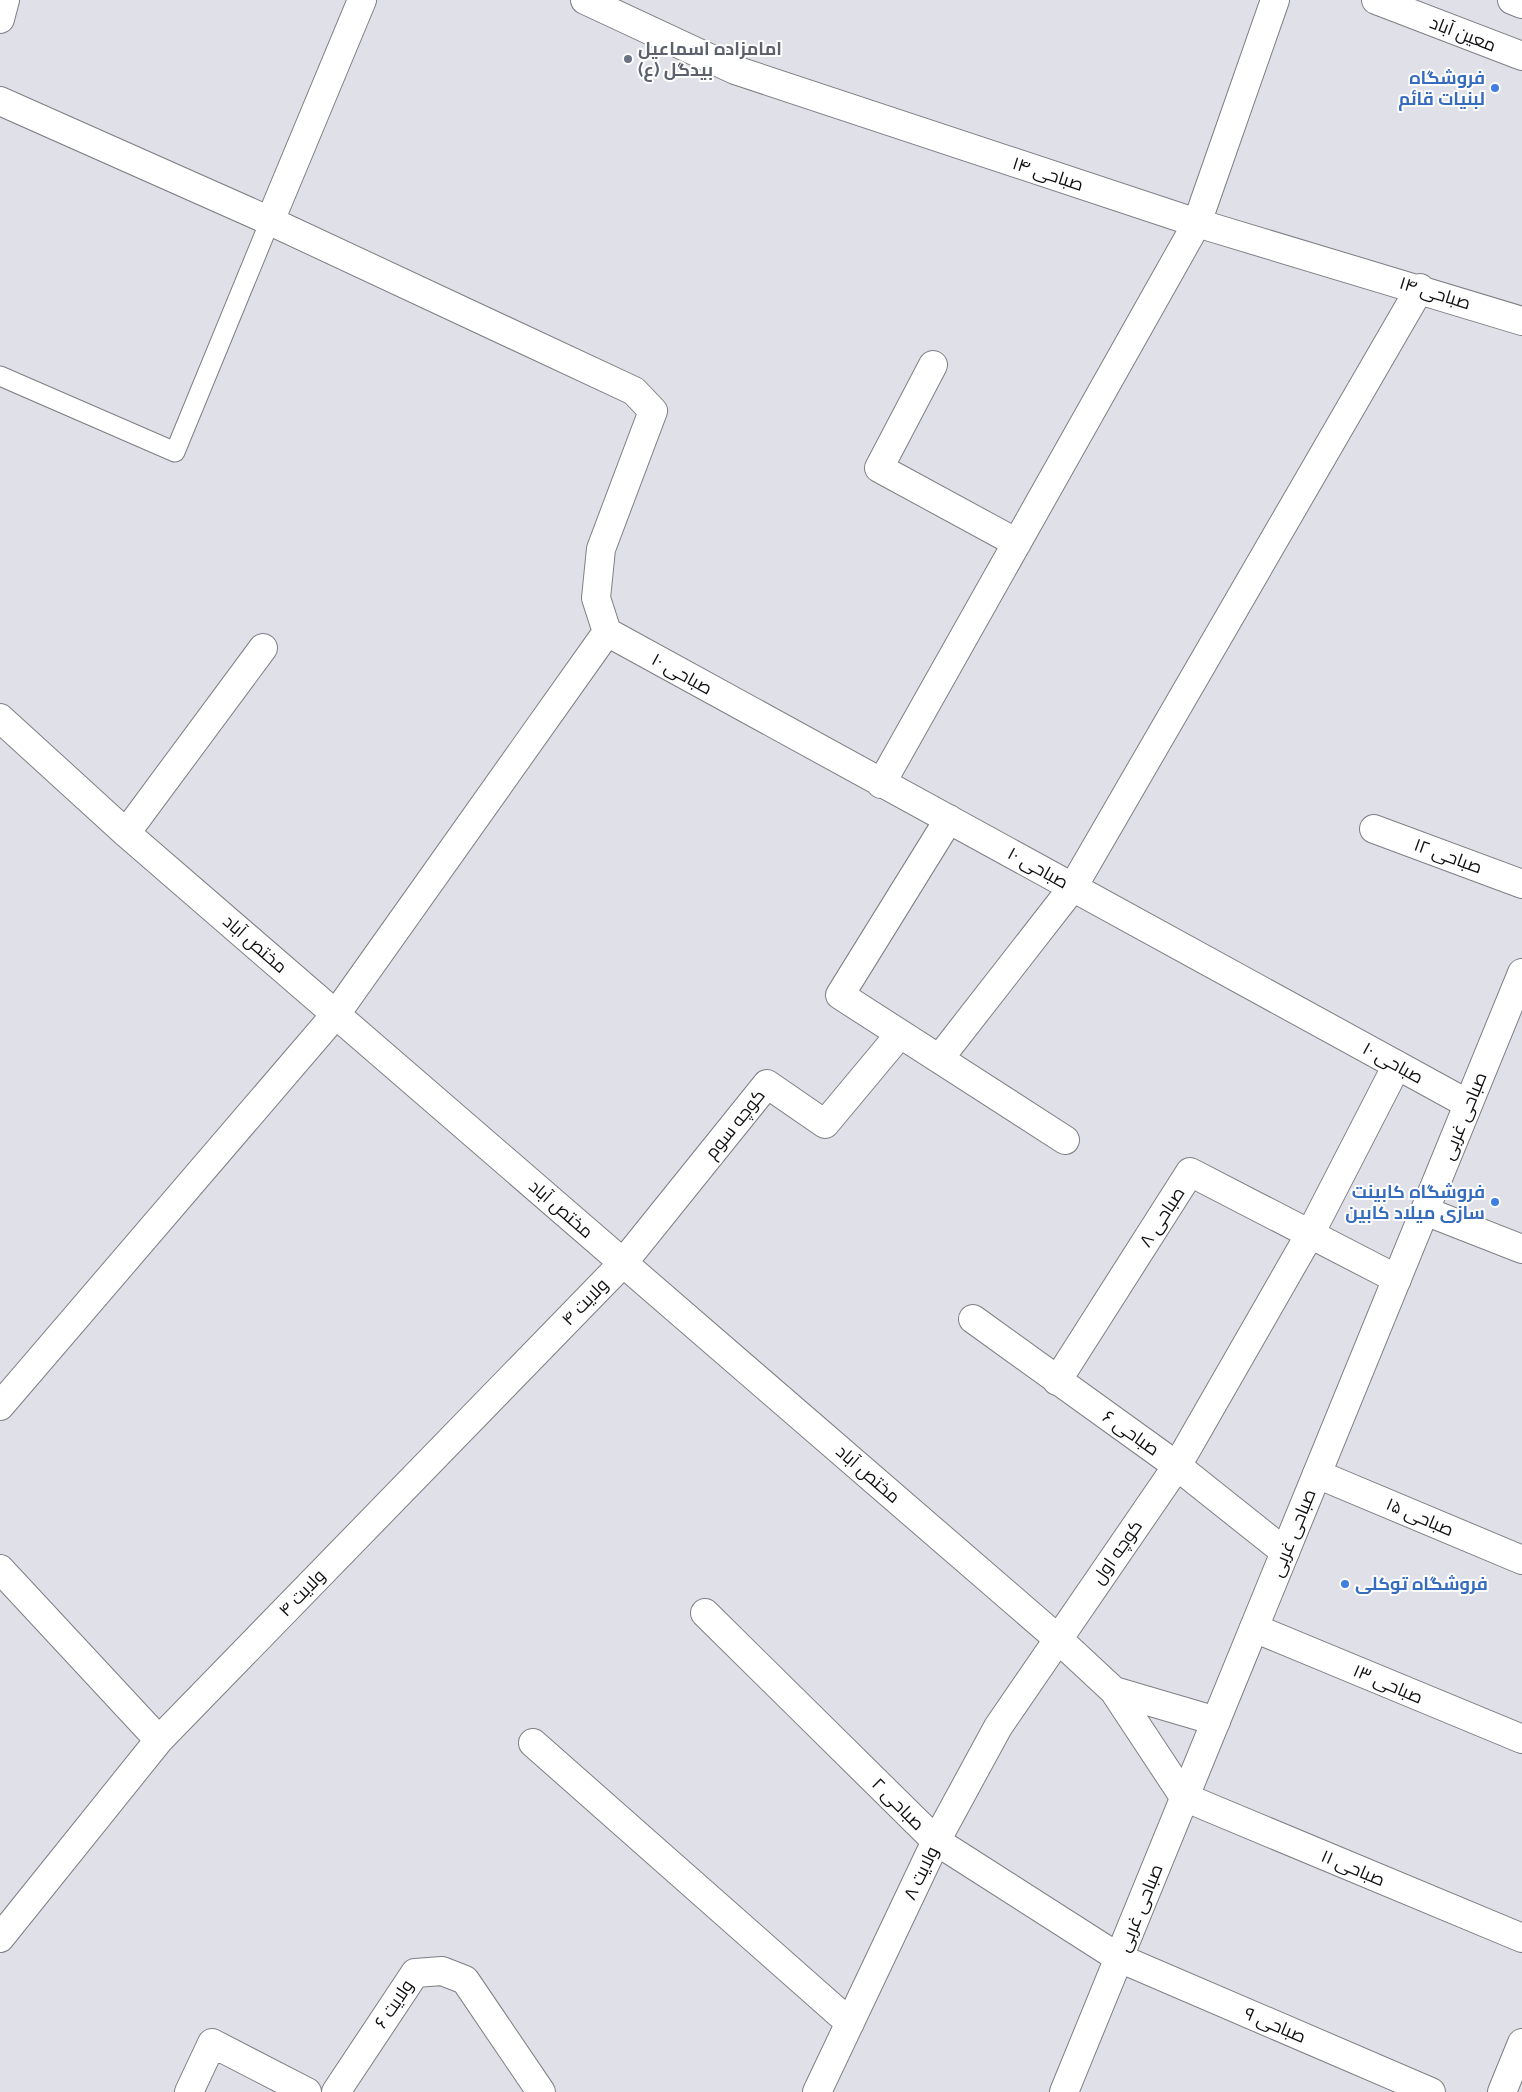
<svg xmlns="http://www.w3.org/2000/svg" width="1522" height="2092" viewBox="0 0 1522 2092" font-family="Raleway,Cairo,sans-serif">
	<rect width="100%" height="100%" fill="#e0e0e8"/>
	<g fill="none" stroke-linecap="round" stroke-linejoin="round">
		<g stroke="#7e7e85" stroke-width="21">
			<path id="lane" d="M0,376L175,452L270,221"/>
		</g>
		<g stroke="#7e7e85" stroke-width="30">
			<path id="street" d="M585,0L735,70L1197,223L1522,321
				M0,101L270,221L634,391L653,411L601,549L596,598L607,632L336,1014L0,1406
				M270,221L362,0
				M933,365L879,468L1017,543
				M607,632L1468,1104
				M0,718L126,833L1057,1638L1114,1691
				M881,784L1197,223L1275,0
				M949,819L840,995L1065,1140
				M1374,829L1522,884
				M126,833L263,648
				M939,1059L1073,887L1420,288
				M1425,1211L1522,1249
				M973,1319L1177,1466L1285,1552
				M1057,1381L1190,1172L1397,1279
				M1317,1474L1522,1560
				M0,1569L159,1740
				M705,1613L936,1841L1119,1958L1431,2092
				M1254,1628L1522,1739
				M1216,1721L1114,1691L1184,1797L1522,1938
				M533,1743L850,2023
				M0,1938L159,1740L623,1263L767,1084L825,1124L900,1034
				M189,2092L212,2043L307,2092
				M336,2092L415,1973L442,1971L465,1980L541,2092
				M817,2092L936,1841L998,1727L1177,1466L1310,1234L1397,1065
				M1502,2092L1522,2043"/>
		</g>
		<g stroke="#7e7e85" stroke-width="30">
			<path id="secondary" d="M1376,0L1522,56
				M1512,0L1522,4
				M0,19L5,0
				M1064,2092L1522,973"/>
		</g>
		<use href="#lane" stroke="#fff" stroke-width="19"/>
		<use href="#street" stroke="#fff" stroke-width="28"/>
		<use href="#secondary" stroke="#fff" stroke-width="28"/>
	</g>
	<circle fill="#6b7280" stroke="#fff" stroke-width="2" cx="628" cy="59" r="5"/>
	<g fill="#3f7fe0" stroke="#fff" stroke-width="2">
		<circle cx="1495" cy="88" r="5"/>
		<circle cx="1495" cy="1202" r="5"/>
		<circle cx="1345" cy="1584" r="5"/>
	</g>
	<g text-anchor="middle" stroke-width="4" stroke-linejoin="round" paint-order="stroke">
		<g font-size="18" fill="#0f0f11" stroke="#fff">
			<text transform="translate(1463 34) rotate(21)" y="6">معین آباد</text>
			<text transform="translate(1048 174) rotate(18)" y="6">صباحی ۱۴</text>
			<text transform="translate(1435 293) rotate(17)" y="6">صباحی ۱۴</text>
			<text transform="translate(682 674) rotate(29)" y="6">صباحی ۱۰</text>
			<text transform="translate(1448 856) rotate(20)" y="6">صباحی ۱۲</text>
			<text transform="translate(1038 868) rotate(29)" y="6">صباحی ۱۰</text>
			<text transform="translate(255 944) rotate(41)" y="6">مختص آباد</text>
			<text transform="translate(1393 1063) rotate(29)" y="6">صباحی ۱۰</text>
			<text transform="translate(1464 1116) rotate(-68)" y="6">صباحی غربی</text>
			<text transform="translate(735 1124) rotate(-51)" y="6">کوچه سوم</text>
			<text transform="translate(561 1209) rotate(41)" y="6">مختص آباد</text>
			<text transform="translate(1162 1217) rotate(-57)" y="6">صباحی ۸</text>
			<text transform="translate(585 1302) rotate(-46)" y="6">ولایت ۴</text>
			<text transform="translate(1131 1433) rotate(35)" y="6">صباحی ۶</text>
			<text transform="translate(868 1474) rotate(41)" y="6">مختص آباد</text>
			<text transform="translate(1420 1517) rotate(23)" y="6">صباحی ۱۵</text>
			<text transform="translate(1293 1533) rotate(-68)" y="6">صباحی غربی</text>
			<text transform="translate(1117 1552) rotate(-55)" y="6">کوچه اول</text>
			<text transform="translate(302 1593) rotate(-46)" y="6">ولایت ۴</text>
			<text transform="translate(1388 1684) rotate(23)" y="6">صباحی ۱۳</text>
			<text transform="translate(898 1804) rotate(45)" y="6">صباحی ۲</text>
			<text transform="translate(1353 1868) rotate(23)" y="6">صباحی ۱۱</text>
			<text transform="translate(921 1873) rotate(-64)" y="6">ولایت ۸</text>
			<text transform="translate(1140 1908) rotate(-68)" y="6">صباحی غربی</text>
			<text transform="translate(394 2004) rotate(-56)" y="6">ولایت ۶</text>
			<text transform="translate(1275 2025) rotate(23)" y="6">صباحی ۹</text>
		</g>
		<g font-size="18" font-weight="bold" fill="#5b616d" stroke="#fff" text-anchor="start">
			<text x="638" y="55">امامزاده اسماعیل<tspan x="638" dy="21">(ع) بیدگل</tspan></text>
		</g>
		<g font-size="18" font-weight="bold" fill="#366cbe" stroke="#fff" text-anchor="end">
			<text x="1485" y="84">فروشگاه<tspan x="1485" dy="21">لبنیات قائم</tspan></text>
			<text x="1485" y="1198">فروشگاه کابینت<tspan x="1485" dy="21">سازی میلاد کابین</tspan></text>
			<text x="1355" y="1590" text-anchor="start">فروشگاه توکلی</text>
		</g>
	</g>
</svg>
